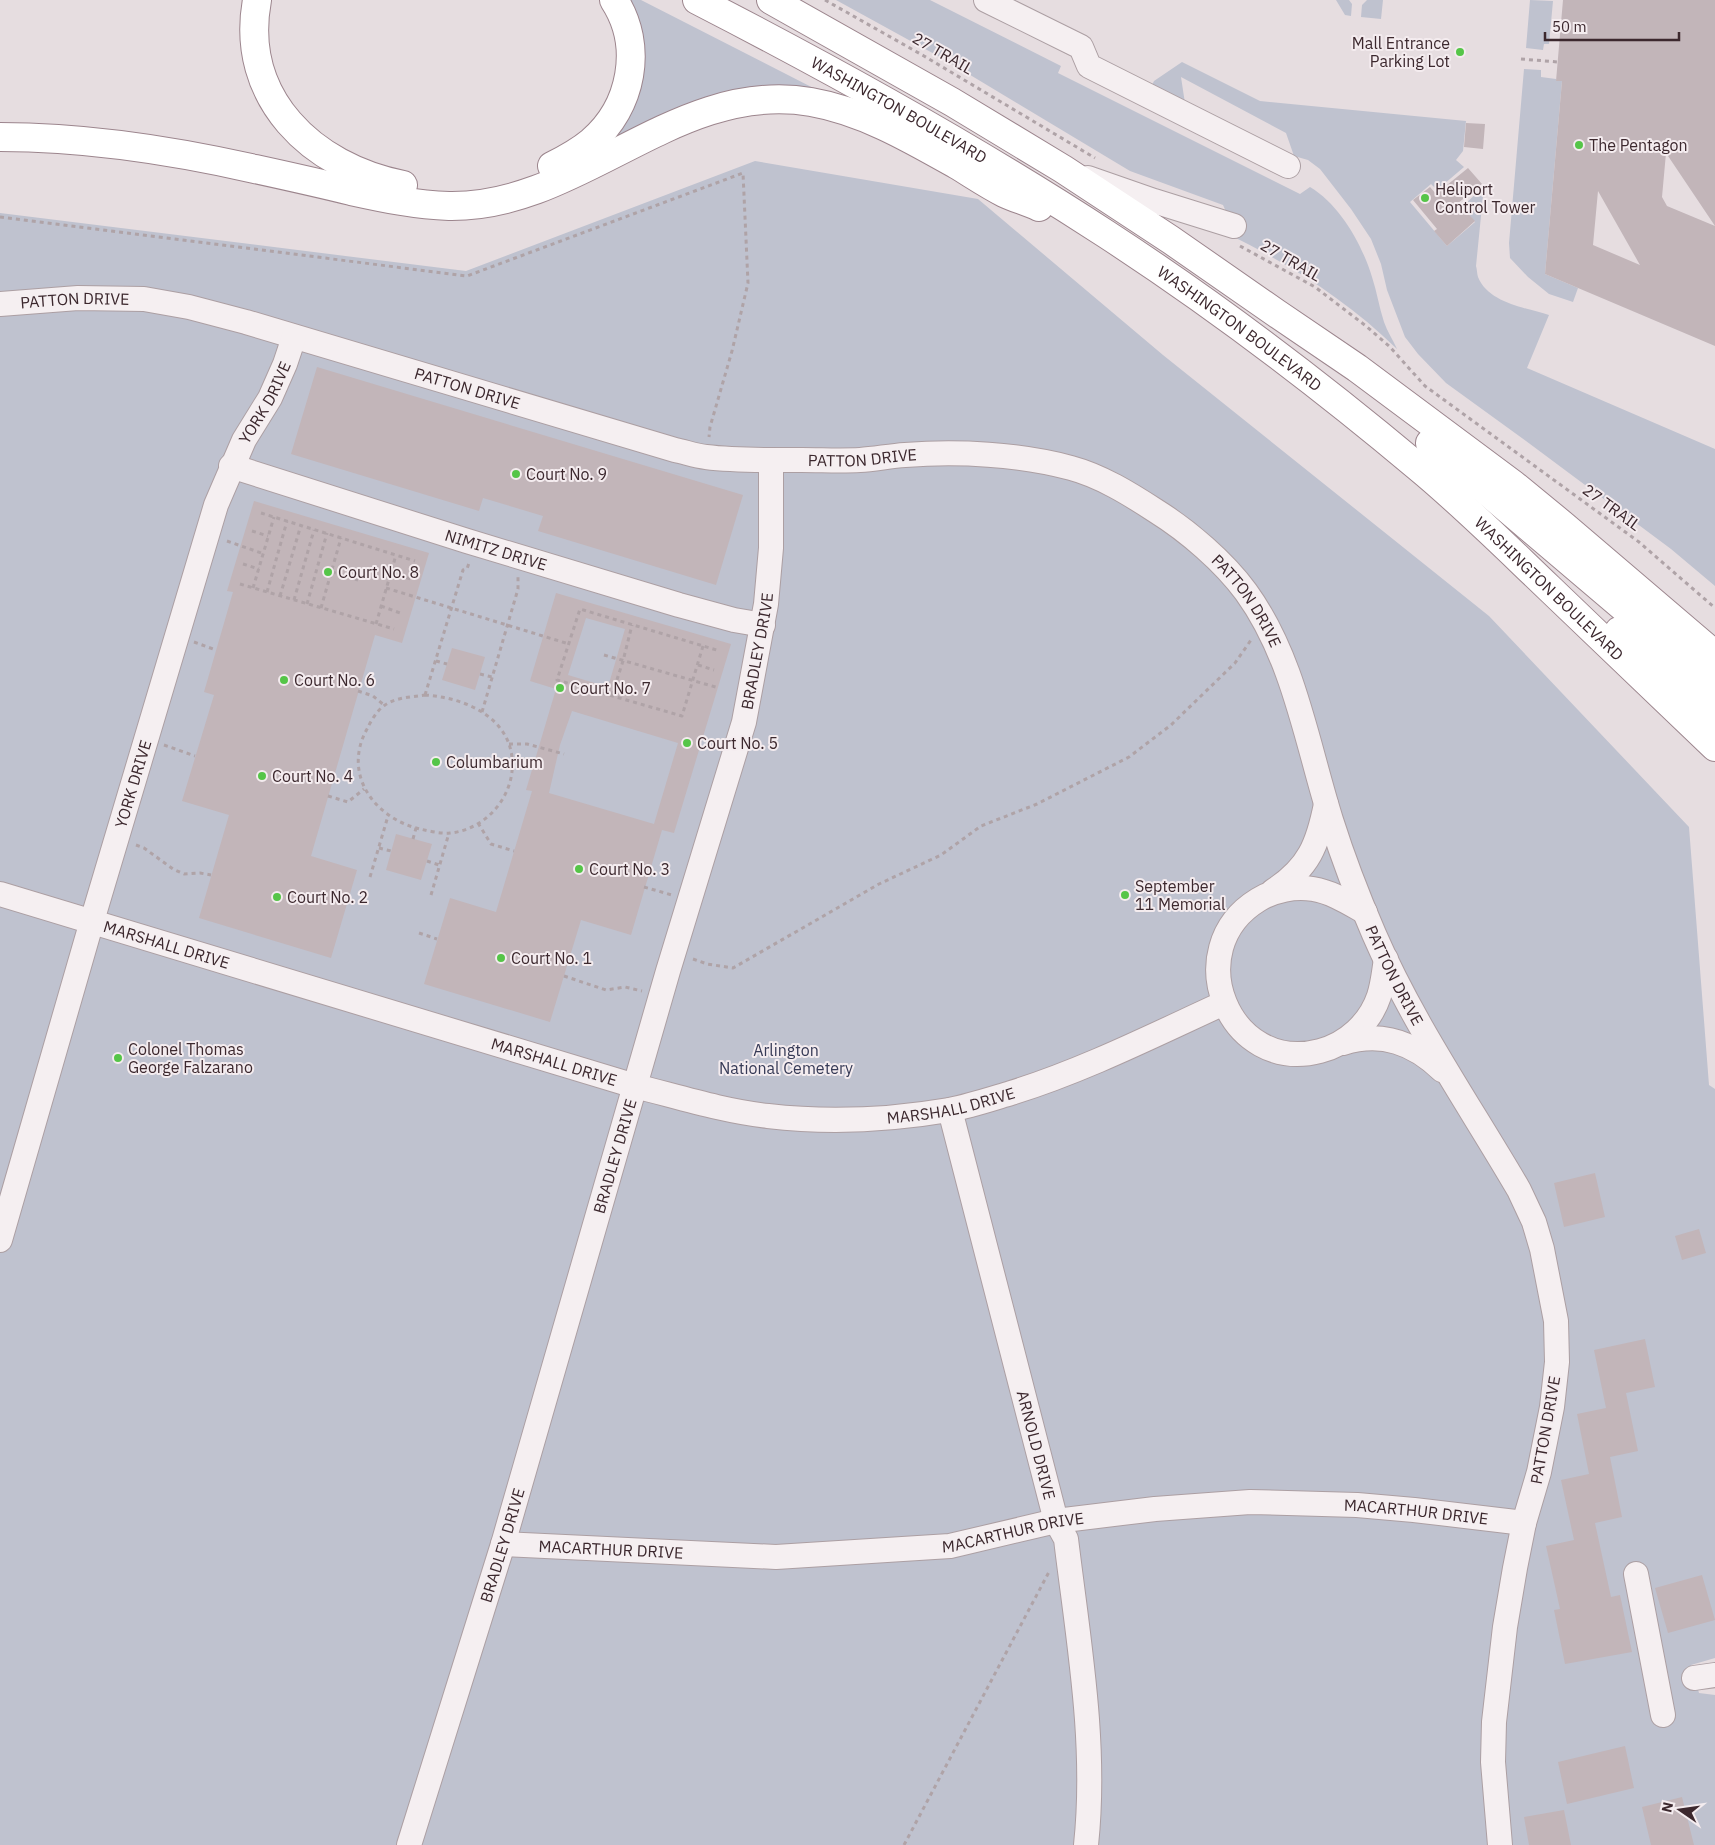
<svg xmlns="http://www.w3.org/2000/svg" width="1715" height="1845" viewBox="0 0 1715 1845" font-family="'IBM Plex Sans',sans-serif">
	<rect width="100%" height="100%" fill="#e6dde0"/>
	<path fill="#bfc2cf" d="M622,0H641L829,96L801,91L602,151L619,126Z
		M836,0H930L1061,66L1058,73L1300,194L1310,187C1340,205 1362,244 1372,277C1377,292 1379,307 1384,322C1387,331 1393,340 1397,349C1348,301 1291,265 1230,235L1228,216L1223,205L1130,171L947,61Z
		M1336,0H1349L1352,4L1351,16L1345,15Z
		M1367,0H1383L1381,19L1361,17L1362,5Z
		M1530,0L1553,1L1549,44H1544L1543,50L1526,48Z
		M1182,62L1260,101L1466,121L1463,151L1456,160L1464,167L1437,190L1431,184L1410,202L1447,246L1475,222L1462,207L1484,186L1476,266C1477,269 1477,274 1478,277C1488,303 1527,308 1549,315L1527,368L1715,449V586L1671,549L1526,441L1446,383L1418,354L1405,337L1387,290L1381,264L1371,239L1351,209L1320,169L1308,160L1294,156L1286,133L1181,77L1186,110L1152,85L1154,81Z
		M1524,69L1541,70V77L1556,79V81H1562L1545,274L1578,288L1573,302L1549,294L1528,277L1510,258L1509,243Z
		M755,161L978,199L1163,355L1489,616L1689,827L1709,1085L1715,1089V1658L1691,1665L1699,1693L1715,1695V1845H0V213L466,271Z"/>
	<path fill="#c2b5b9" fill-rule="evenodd" d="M1563,0H1715V226L1666,153L1662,197L1667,206L1715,226V346L1545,274L1562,81H1556ZM1598,191L1640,265L1593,245Z
		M1466,123L1485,124L1483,149L1464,147Z
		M1468,168L1482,184L1458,203L1475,221L1447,246L1434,231L1437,229L1413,200L1430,187L1436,194Z
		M317,367L743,495L716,585L538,531L543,516L483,498L479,511L291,454Z
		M254,501L429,553L402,643L375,635L311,856L357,870L331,958L199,918L229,815L182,801L214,695L204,692L233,592L227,591Z
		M556,593L731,644L674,833L662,830L631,935L581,920L550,1022L424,984L450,898L496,912L532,791L526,790L556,689L530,681ZM586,618L625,629L608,687L568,675ZM572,711L678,743L654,824L549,793L560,745Z
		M452,648L485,657L475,690L442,680Z
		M396,834L432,844L421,880L386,870Z
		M1595,1173L1605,1217L1564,1227L1554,1183Z
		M1699,1229L1706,1253L1682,1260L1675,1236Z
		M1645,1339L1655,1387L1626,1393L1638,1451L1610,1457L1622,1517L1595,1523L1611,1597L1620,1595L1632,1652L1565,1664L1554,1610L1560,1609L1546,1546L1574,1540L1561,1480L1589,1474L1577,1414L1606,1408L1594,1350Z
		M1702,1575L1715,1620L1668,1633L1655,1588Z
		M1625,1746L1634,1788L1567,1804L1558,1762Z
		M1682,1797L1694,1845H1651L1642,1807Z
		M1564,1810L1571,1845H1529L1524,1817Z"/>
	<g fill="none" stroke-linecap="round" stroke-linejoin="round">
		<g stroke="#ac9fa3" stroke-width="26">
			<g id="minor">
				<path d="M986,0L1081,47L1089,66L1288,166"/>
				<path d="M1088,178L1154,201L1234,226"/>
				<path id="s1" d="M0,304L78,298L144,299L189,307L246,322L675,450C685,452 696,456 706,457C738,461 771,460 802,460C822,460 841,461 860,460C875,459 890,456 905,455C958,451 1019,454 1071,468C1101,476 1130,494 1156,511C1188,531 1224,562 1246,592C1294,658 1307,744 1331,820C1343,858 1358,897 1374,934C1413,1024 1470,1106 1519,1190L1534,1222L1542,1249L1556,1321L1557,1362L1552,1407L1539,1472L1524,1523L1515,1568L1505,1627L1494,1722L1493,1762L1500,1845"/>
				<path id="s2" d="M231,466L467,541L679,605L734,620L763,625"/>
				<path d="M1273,891C1309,868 1318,844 1326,804"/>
				<path id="s3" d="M0,894L635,1086C679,1097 723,1111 768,1116C828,1123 890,1120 949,1110C970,1106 991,1099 1011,1093C1085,1070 1154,1035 1224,1003"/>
				<path d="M1365,912C1349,903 1332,892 1313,889C1295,886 1274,890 1258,900C1178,949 1229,1075 1320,1051C1347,1044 1370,1023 1379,996C1383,984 1384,971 1386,959"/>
				<path d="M1343,1043C1382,1031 1414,1043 1442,1070"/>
				<path id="s4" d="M950,1110L1056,1521L1066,1539C1078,1639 1097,1743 1086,1845"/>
				<path id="s5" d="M0,1240L92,921L216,505L244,440L270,398L285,364L294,337"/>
				<path id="s6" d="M503,1544L776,1557L950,1546L1056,1521L1155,1509L1250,1502L1357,1505L1414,1510L1524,1523"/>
				<path d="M1636,1574L1663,1715"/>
				<path d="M1694,1678L1715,1675"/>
				<path id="s7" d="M409,1845L503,1544L668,971L744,722L766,604L771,548V460"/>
			</g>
		</g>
		<g stroke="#9c858d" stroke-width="30">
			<g id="highway">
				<path d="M257,0C239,98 312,167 403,185"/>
				<path id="s8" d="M697,0C837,72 974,148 1106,234C1215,305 1319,384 1418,467C1464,505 1506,547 1549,588C1604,641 1659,694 1715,747"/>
				<path d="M771,0L952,102L1063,169L1171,240L1276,313L1357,368L1514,485L1564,526L1715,655"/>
				<path d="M0,137C86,137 171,150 255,169C287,176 319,183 351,191C383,198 416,205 449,206C581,208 676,79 811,102C863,111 911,139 957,165C972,174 988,185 1004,193C1015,198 1028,202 1039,207"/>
				<path d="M552,166C566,159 579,152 591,142C632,107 644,46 614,0"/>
				<path d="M1430,443L1715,685"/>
				<path d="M1619,631L1715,714"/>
			</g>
		</g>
		<path stroke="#afa3a7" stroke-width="3" stroke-dasharray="4 4" stroke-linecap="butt" d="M825,0L924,56L1095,158
			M1521,59L1558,62
			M0,217L467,276L743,173L748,283L732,351L710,427L709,437
			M1240,246L1315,287L1366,326L1389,346L1425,386L1639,542L1715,608
			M261,513L415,561
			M252,531L268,536
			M227,541L264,554
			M243,564L259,569
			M332,572L358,580
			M391,573L411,579
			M240,584L394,629
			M253,588L274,517
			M386,588L569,644
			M267,592L287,521
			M280,596L301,525
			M294,600L314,530
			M307,604L327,533
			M381,606L400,613
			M321,608L341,538
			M376,624L396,555
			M194,642L216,650
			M703,646L682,716L557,680L580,609L720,651
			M604,655L719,688
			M436,661L447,664
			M698,665L714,670
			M480,674L492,677
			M358,691L373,696L384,705
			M425,695C457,697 497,711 509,744C523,785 492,829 450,833C441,834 429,831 420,829C374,818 342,774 367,729C371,721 377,710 385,705C397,697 412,697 425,695Z
			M425,695L463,570L467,569L469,563
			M612,695L623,661L632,625
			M482,712L518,589V577
			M509,744H527L564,754
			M164,745L195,756
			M328,796L348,802L364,789
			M478,823L491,844L514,851
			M413,839L416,828
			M136,845L144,848L173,869L184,874L200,873L211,875
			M379,848L391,851
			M427,861L439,865
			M370,877L388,816
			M644,887L672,895
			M431,895L449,833
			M419,933L437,939
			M693,959L707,964L733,968L879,884L941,855L981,826L1037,804L1129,757L1171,725L1235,663L1251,640
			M564,976L606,990L625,987L642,991
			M904,1845L1050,1570"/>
		<use href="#minor" stroke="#f5eff1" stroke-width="24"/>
		<use href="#highway" stroke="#fff" stroke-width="28"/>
	</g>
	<g fill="#55c548" stroke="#f4ecef" stroke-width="2">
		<circle cx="1460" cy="52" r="5"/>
		<circle cx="1579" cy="145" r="5"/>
		<circle cx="1425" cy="198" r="5"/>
		<circle cx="516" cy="474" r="5"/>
		<circle cx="328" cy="572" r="5"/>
		<circle cx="284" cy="680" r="5"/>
		<circle cx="560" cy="688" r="5"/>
		<circle cx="687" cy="743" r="5"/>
		<circle cx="436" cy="762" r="5"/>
		<circle cx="262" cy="776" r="5"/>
		<circle cx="579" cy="869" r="5"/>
		<circle cx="1125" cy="895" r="5"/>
		<circle cx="277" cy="897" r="5"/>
		<circle cx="501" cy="958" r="5"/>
		<circle cx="118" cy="1058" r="5"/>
	</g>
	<g text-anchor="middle" stroke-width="4" stroke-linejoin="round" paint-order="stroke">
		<g font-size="16" fill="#3c282e" stroke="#f4ecef" text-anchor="start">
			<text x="1450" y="49" text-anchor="end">Mall Entrance<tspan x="1450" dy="18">Parking Lot</tspan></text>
			<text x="1589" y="151">The Pentagon</text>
			<text x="1435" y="195">Heliport<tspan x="1435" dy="18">Control Tower</tspan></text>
			<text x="526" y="480">Court No. 9</text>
			<text x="338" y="578">Court No. 8</text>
			<text x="294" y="686">Court No. 6</text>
			<text x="570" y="694">Court No. 7</text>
			<text x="697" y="749">Court No. 5</text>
			<text x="446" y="768">Columbarium</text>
			<text x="272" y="782">Court No. 4</text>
			<text x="589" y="875">Court No. 3</text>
			<text x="1135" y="892">September<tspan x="1135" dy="18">11 Memorial</tspan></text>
			<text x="287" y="903">Court No. 2</text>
			<text x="511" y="964">Court No. 1</text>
			<text x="128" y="1055">Colonel Thomas<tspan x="128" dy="18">George Falzarano</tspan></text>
		</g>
		<g font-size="16" fill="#3c282e" stroke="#f4ecef">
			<text transform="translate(943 53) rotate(30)" y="6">27 TRAIL</text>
			<text dy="6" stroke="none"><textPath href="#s8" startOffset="230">WASHINGTON BOULEVARD</textPath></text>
			<text transform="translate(1291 260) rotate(30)" y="6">27 TRAIL</text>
			<text dy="6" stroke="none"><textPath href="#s1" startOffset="75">PATTON DRIVE</textPath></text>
			<text dy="6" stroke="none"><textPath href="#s8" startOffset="635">WASHINGTON BOULEVARD</textPath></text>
			<text dy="6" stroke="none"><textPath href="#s1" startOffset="480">PATTON DRIVE</textPath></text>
			<text dy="6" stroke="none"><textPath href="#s5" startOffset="880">YORK DRIVE</textPath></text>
			<text dy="6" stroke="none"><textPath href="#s1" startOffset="885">PATTON DRIVE</textPath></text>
			<text transform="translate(1612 507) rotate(36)" y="6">27 TRAIL</text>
			<text dy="6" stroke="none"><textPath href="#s2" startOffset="278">NIMITZ DRIVE</textPath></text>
			<text dy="6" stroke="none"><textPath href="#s8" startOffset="1040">WASHINGTON BOULEVARD</textPath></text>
			<text dy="6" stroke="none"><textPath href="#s1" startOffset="1320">PATTON DRIVE</textPath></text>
			<text dy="6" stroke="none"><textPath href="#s7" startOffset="1244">BRADLEY DRIVE</textPath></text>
			<text dy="6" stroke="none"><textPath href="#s5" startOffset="475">YORK DRIVE</textPath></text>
			<text dy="6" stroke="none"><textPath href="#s3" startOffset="174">MARSHALL DRIVE</textPath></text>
			<text dy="6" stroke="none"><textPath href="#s1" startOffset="1725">PATTON DRIVE</textPath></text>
			<text dy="6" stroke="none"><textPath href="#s3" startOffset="579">MARSHALL DRIVE</textPath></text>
			<text dy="6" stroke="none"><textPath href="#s3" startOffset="984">MARSHALL DRIVE</textPath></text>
			<text dy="6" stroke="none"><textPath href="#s7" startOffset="719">BRADLEY DRIVE</textPath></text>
			<text transform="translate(1545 1430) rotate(-80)" y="6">PATTON DRIVE</text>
			<text dy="6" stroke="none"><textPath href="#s4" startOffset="346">ARNOLD DRIVE</textPath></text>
			<text dy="6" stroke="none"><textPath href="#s6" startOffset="918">MACARTHUR DRIVE</textPath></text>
			<text dy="6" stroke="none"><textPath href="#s6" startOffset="512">MACARTHUR DRIVE</textPath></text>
			<text dy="6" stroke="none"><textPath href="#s7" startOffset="314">BRADLEY DRIVE</textPath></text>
			<text dy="6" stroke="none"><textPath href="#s6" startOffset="108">MACARTHUR DRIVE</textPath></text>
		</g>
		<g font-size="16" fill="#363a56" stroke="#f4ecef">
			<text x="786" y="1056">Arlington<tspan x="786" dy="18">National Cemetery</tspan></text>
		</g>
	</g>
	<g transform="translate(1680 1810) rotate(283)" stroke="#f4ecef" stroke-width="4" paint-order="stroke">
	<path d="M0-4L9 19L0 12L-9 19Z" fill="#3c282e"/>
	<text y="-8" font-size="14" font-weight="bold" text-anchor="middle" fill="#3c282e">N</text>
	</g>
	<path d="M1545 32v8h134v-8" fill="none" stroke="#3c282e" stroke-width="2.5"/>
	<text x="1552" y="32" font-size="15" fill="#3c282e" stroke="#f4ecef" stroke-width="4" paint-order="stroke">50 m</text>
</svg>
